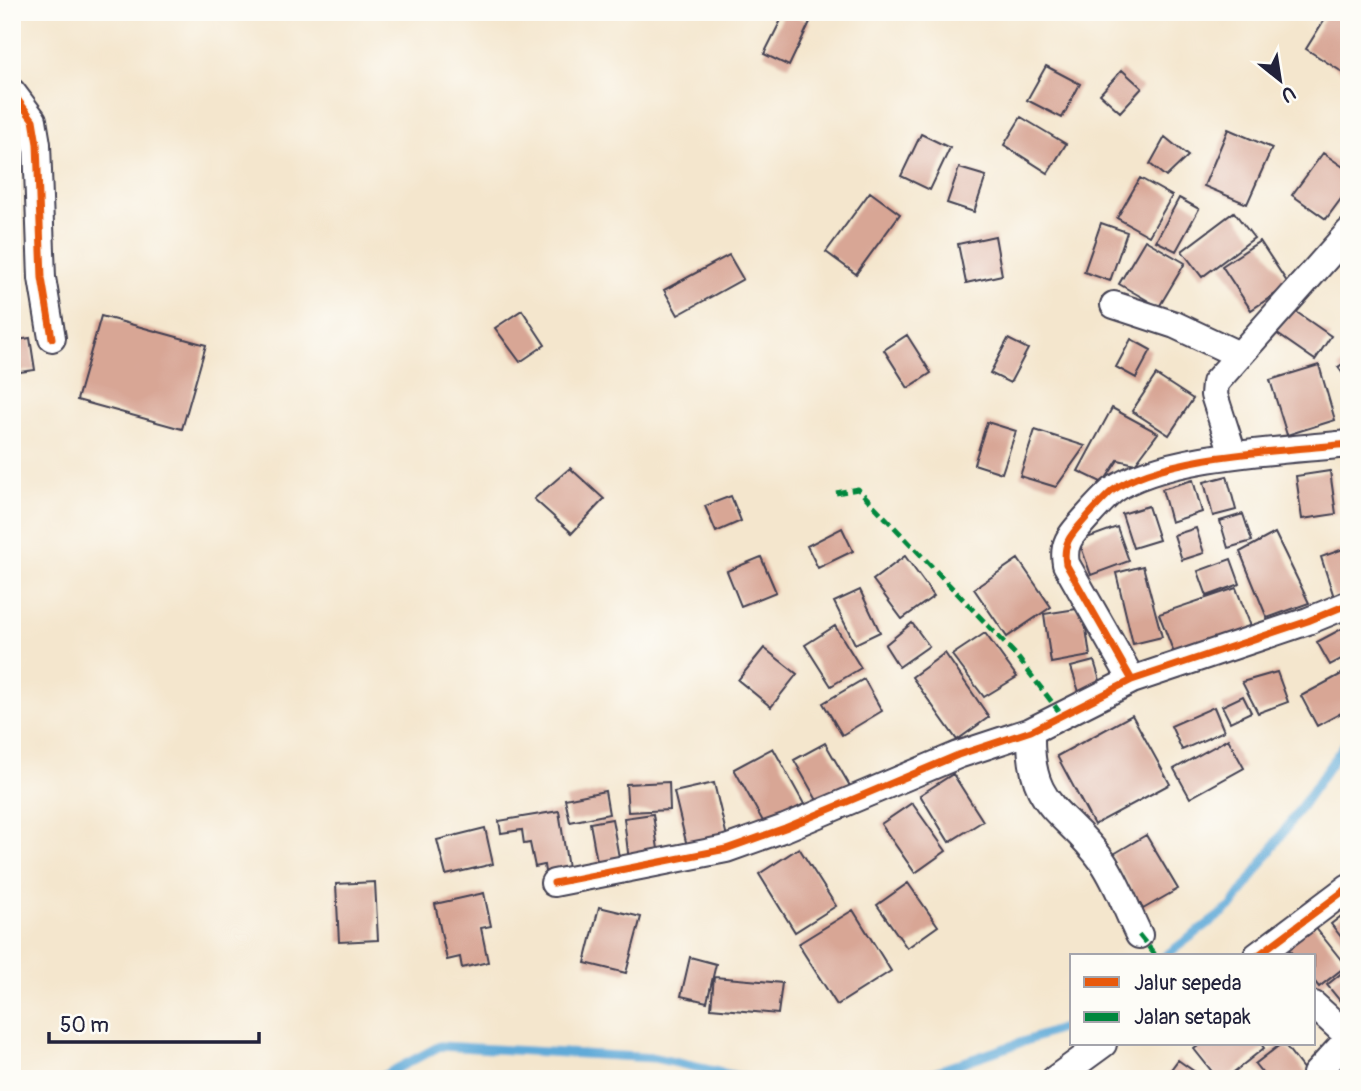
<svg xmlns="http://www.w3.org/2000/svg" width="1361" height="1091" viewBox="0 0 1361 1091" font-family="Pangolin,sans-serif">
	<rect width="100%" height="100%" fill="#fdfcf7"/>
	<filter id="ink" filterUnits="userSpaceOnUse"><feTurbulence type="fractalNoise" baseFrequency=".0143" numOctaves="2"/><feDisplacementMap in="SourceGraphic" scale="14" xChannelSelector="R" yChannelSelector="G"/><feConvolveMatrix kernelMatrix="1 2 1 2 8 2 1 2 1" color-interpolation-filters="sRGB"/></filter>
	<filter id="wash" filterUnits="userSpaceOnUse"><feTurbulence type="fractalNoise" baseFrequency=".00686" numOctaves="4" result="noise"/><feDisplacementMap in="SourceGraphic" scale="28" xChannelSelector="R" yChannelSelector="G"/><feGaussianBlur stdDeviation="1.57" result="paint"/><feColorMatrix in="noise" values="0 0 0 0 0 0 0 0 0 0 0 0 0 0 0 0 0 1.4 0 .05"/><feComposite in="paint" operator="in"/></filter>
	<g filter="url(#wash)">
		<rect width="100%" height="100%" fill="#f4e6cd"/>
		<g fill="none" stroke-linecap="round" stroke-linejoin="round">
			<path stroke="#60aad8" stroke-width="9" d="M1165,956L1232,906L1349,738
				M377,1079L440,1046L655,1058L750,1079
				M914,1079L1072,1025"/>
		</g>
		<g id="blocks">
			<path fill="#d8a695" d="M785,12L810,22L789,66L764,54Z
				M1329,12H1339L1349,18L1347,75L1306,49Z
				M1046,66L1080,84L1062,118L1027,100Z
				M1122,70L1142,88L1120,112L1100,94Z
				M1021,117L1066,144L1048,173L1004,145Z
				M1228,129L1272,148L1247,204L1204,186Z
				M921,134L950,148L930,190L901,176Z
				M1165,137L1188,156L1166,177L1150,164Z
				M1323,153L1349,171V188L1326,219L1292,195Z
				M959,168L986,176L974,212L947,203Z
				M1140,178L1172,196L1149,236L1117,218Z
				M870,192L900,214L856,274L826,252Z
				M1179,198L1199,209L1176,251L1156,241Z
				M1234,212L1254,238L1202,277L1182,251Z
				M1101,223L1127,232L1110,281L1084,272Z
				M995,236L1002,275L966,283L958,244Z
				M1145,240L1185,263L1159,307L1119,284Z
				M1260,241L1289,285L1251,310L1222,266Z
				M729,255L743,279L678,315L664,290Z
				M1292,309L1331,336L1315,360L1276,333Z
				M522,310L545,345L520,362L495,328Z
				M101,316L206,345L182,429L77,400Z
				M907,335L931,373L908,388L884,350Z
				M30,338L35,370L12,373V341Z
				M1008,339L1028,349L1010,383L990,373Z
				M1131,339L1151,350L1136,378L1116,367Z
				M1349,360V382L1338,367Z
				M1319,365L1335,420L1287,435L1270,380Z
				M1156,375L1193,399L1169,435L1132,411Z
				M1112,408L1158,433L1135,464L1118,460L1103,483L1078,471Z
				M987,422L1016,431L1002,473L974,464Z
				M1035,430L1085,446L1056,487L1020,476Z
				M570,468L604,499L572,533L534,499Z
				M1330,471L1336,514L1302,519L1296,476Z
				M1227,476L1236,510L1213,516L1204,482Z
				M1193,480L1202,512L1171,522L1162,489Z
				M731,496L741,521L716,532L705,506Z
				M1148,506L1159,540L1133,548L1122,514Z
				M1243,514L1252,541L1228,548L1220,521Z
				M1117,527L1129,561L1091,575L1079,541Z
				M842,528L853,551L818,568L807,546Z
				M1196,528L1204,553L1182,560L1174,535Z
				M1275,533L1309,603L1267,618L1240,552Z
				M1349,547V592L1334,597L1321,557Z
				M905,556L934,596L902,619L873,580Z
				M761,557L776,592L741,606L727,571Z
				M1018,559L1051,607L1007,637L974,589Z
				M1231,559L1240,584L1207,596L1198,571Z
				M1143,566L1162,637L1133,644L1116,573Z
				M1236,588L1254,634L1174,653L1159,614Z
				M860,590L880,632L855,644L834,602Z
				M1083,608L1090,656L1051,663L1044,614Z
				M912,623L929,646L899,667L885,645Z
				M835,626L861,668L831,686L805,645Z
				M1345,627L1349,634V655L1330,665L1317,642Z
				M985,633L1017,677L984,697L952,655Z
				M764,648L797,674L771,707L738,680Z
				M945,653L989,717L957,740L912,677Z
				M1094,661L1102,687L1080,695L1071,667Z
				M1349,670V709L1317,726L1301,696Z
				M1277,672L1288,702L1258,713L1242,682Z
				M864,679L882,711L842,735L823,703Z
				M1243,696L1251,712L1230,722L1222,706Z
				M1214,707L1224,731L1182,750L1171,726Z
				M1132,715L1170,784L1094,825L1057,756Z
				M1228,739L1244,768L1190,798L1174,769Z
				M825,743L850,786L819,804L794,760Z
				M773,748L804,804L765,825L734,769Z
				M953,774L983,821L949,842L920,795Z
				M669,782L670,810L628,812L626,784Z
				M714,783L727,837L687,846L674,792Z
				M605,791L609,814L570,822L565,799Z
				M912,803L946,851L915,873L881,824Z
				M559,811L568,868L545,872L544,865L535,867L530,843L524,844L522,830L501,833L499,821Z
				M653,814L659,856L629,861L624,818Z
				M612,819L620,863L598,867L590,823Z
				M485,828L493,864L446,875L437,840Z
				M1146,835L1178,889L1143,909L1112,855Z
				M799,848L836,906L795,932L759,874Z
				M375,882L378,940L339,942L336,884Z
				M908,883L938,926L907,948L877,905Z
				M484,893L491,926L481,928L488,962L462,968L460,957L447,960L435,904Z
				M599,907L641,917L626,973L585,963Z
				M853,910L891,971L837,1005L798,944Z
				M1349,910V947L1331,924Z
				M1311,922L1346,966L1319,987L1314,981V956H1294L1284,943Z
				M690,957L716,964L707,1002L681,996Z
				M1349,967V1012L1327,985Z
				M714,977L782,983L778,1014L711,1008Z
				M1201,1044H1261L1264,1048L1225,1079H1218L1194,1049Z
				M1281,1044H1284L1311,1079H1267L1255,1064Z
				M1178,1060L1205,1079H1164Z"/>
		</g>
	</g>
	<g filter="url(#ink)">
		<use href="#blocks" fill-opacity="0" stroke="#423f51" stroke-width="2"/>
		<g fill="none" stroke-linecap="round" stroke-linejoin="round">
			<g stroke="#423f51" stroke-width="30">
				<path id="street" d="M12,92L33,120L37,144L42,278L52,338
					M1114,305L1175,325L1239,355
					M1233,454L1214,395L1215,383L1349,232
					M1132,680L1066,564C1062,542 1072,534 1086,518C1094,509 1103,499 1112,491C1163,454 1285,451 1349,444
					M1031,731C1029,811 1064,807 1103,862C1118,884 1127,911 1139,935
					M554,883L726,849L785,828L958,755L1031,731L1132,680L1308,621L1349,604
					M1257,956L1349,887
					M1314,1005L1349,1037
					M1316,1074L1349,1038
					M1055,1079L1103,1044"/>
			</g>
			<use href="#street" stroke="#fff" stroke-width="26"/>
			<path stroke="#00873e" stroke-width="5" stroke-dasharray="10 5" stroke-linecap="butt" d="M836,493L858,489L1015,654L1061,714
				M1139,935L1156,956"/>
			<g stroke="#fdfcf7" stroke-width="11">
				<path id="cycleway" d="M12,92L33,120L37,144L42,278L52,338
					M1132,680L1066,564C1062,542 1072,534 1086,518C1094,509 1103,499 1112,491C1163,454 1285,451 1349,444
					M554,883L726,849L785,828L958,755L1031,731L1132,680L1308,621L1349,604
					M1257,956L1349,887"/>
			</g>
			<use href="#cycleway" stroke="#e8590c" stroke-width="7"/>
		</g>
	</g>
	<rect width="1361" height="1091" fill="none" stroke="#fdfcf7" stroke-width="42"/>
	<rect x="1070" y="954" width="245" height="91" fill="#fdfcf7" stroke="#a5a5ac" stroke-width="2"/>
	<rect x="1084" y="977" width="35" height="10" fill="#e8590c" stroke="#a5a5ac" stroke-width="2"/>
	<text x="1134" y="990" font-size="21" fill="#22223b">Jalur sepeda</text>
	<rect x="1084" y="1012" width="35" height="10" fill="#00873e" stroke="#a5a5ac" stroke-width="2"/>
	<text x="1134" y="1024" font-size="21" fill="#22223b">Jalan setapak</text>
	<g transform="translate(1280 80) rotate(150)" stroke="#fdfcf7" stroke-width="5" paint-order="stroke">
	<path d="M0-5L12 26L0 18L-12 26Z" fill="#22223b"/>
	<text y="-10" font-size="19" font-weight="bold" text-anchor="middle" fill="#22223b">U</text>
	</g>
	<path d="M49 1032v10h210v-10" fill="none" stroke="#22223b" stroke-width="3.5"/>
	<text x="60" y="1032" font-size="21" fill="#22223b" stroke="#fdfcf7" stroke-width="5" paint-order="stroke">50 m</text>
</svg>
